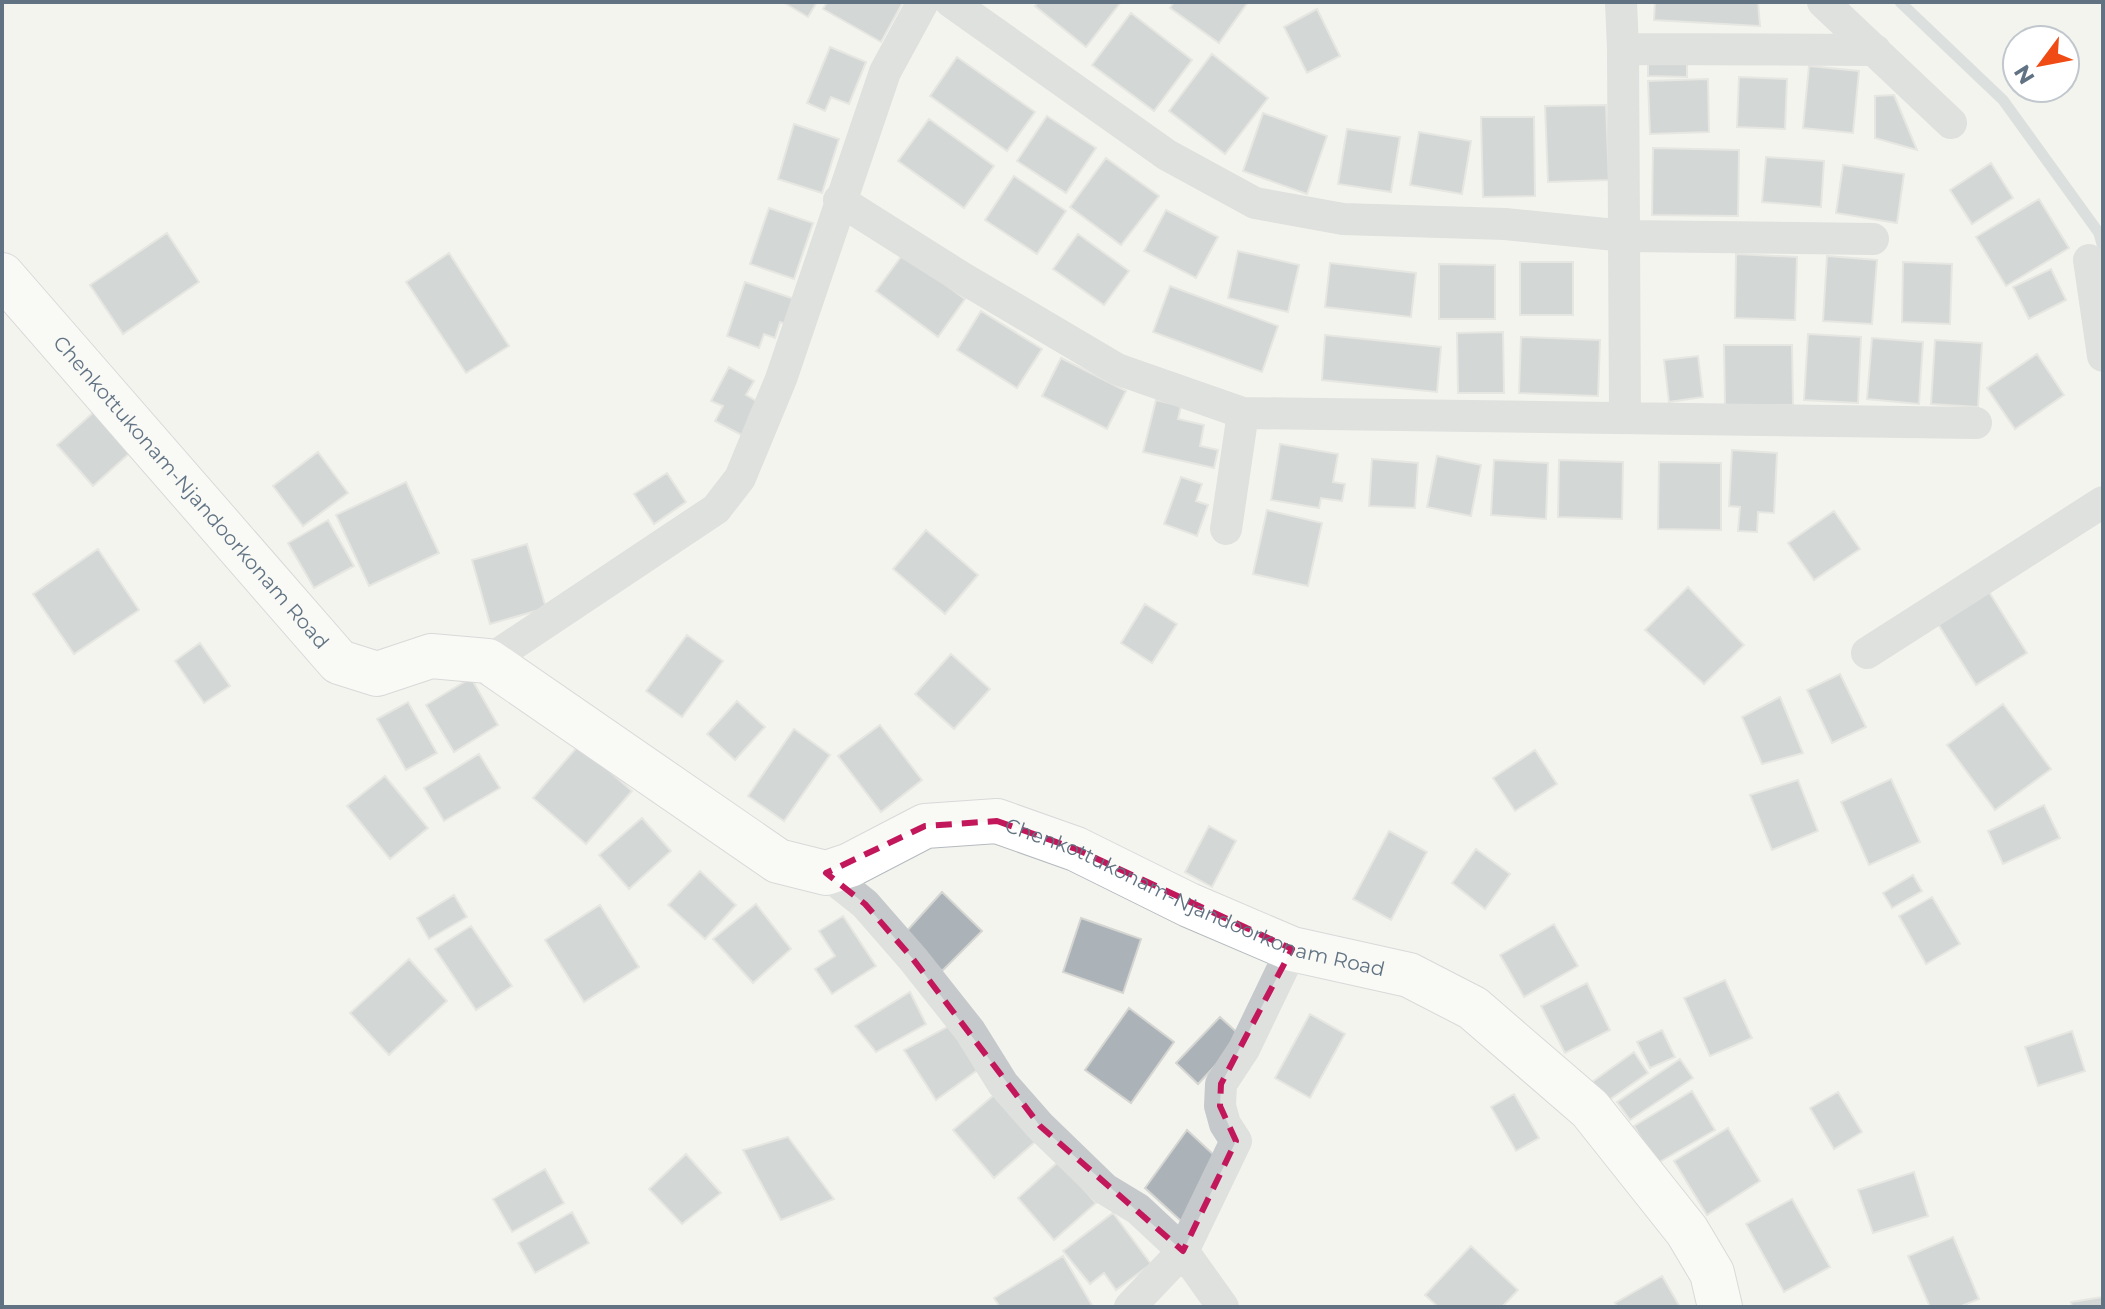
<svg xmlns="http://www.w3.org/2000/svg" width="2105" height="1309" viewBox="0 0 2105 1309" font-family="Montserrat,sans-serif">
	<rect width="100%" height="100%" fill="#f4f4ef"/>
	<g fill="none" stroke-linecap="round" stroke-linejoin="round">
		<path stroke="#bcc8cd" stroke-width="11" d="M1900,2L2003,100L2099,233L2103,248"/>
	</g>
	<path fill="#abb3b8" stroke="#d5d5d2" stroke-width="2" d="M783,2H817L808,17Z
		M827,2H903L881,42L823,9Z
		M1038,2H1121L1086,47L1035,6Z
		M1174,2H1248L1219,43L1170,8Z
		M1655,2H1758L1760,26L1654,20Z
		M1317,9L1340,56L1307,73L1284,27Z
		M1131,13L1192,60L1154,111L1092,65Z
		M830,47L866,62L849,104L831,97L825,111L807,103Z
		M1212,54L1268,98L1225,154L1169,111Z
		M1648,56L1687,57V77L1648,76Z
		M957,57L1035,112L1007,151L930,96Z
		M1809,66L1859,71L1853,133L1803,128Z
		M1739,77L1787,79L1785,129L1737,127Z
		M1708,79L1709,132L1650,134L1648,81Z
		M1894,95L1917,150L1875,138V96Z
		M1606,105L1609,180L1548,182L1545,106Z
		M1263,113L1327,136L1307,194L1243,171Z
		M1047,116L1096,148L1066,193L1017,161Z
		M1481,117H1534L1535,196L1483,197Z
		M929,119L994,166L964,208L898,161Z
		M794,124L839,139L822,193L778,179Z
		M1347,129L1400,137L1391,192L1338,184Z
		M1419,132L1471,141L1462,194L1410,185Z
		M1653,148L1739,150L1738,216L1652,215Z
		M1766,157L1824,161L1821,207L1762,202Z
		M1106,158L1159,196L1121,245L1070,207Z
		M1991,163L2013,198L1972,224L1950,190Z
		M1843,165L1904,174L1897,223L1836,213Z
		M1014,176L1066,211L1037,254L985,220Z
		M2039,199L2069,248L2006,286L1976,237Z
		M769,208L813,223L794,279L750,264Z
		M1166,210L1218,237L1196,278L1144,251Z
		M167,233L199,282L123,334L90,285Z
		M1078,234L1129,271L1104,305L1053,269Z
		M1238,251L1299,265L1288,312L1228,298Z
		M449,253L509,346L466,373L406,282Z
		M903,254L965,299L938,337L876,291Z
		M1736,254L1797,257L1795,320L1735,318Z
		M1827,256L1877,260L1872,324L1823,321Z
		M1520,262H1573V315H1520Z
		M1903,262L1952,264L1950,324L1902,322Z
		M1330,263L1416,273L1411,317L1325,307Z
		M1439,264L1495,265V319H1439Z
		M2051,269L2066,300L2029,319L2013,287Z
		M745,282L797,300L789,325L780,322L775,338L764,334L759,348L727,336Z
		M1170,286L1278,326L1262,372L1153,332Z
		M981,311L1042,349L1017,388L957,350Z
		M1503,332L1504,393H1458L1457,333Z
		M1808,334L1861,337L1858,403L1804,400Z
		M1325,335L1441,347L1437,392L1322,380Z
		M1521,337L1600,340L1598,396L1519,393Z
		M1872,338L1923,342L1919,404L1867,399Z
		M1935,340L1982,343L1978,407L1931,404Z
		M1724,345H1792L1793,405H1725Z
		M2037,354L2064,395L2015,429L1987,388Z
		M1698,356L1703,397L1669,402L1664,360Z
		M1061,358L1126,391L1107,429L1042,396Z
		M729,367L754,381L746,395L758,402L749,439L715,421L723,406L711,401Z
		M1156,400L1181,406L1178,419L1204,425L1200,446L1218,450L1214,468L1143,452Z
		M95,411L131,452L93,486L57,445Z
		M1280,444L1338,454L1333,482L1345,484L1342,501L1321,498L1319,508L1271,500Z
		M1732,450L1777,453L1774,513L1758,512L1757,532L1738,531L1740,507L1729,506Z
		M318,452L348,493L303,526L273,486Z
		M1437,456L1481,465L1471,516L1427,507Z
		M1372,459L1418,463L1415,508L1369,506Z
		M1494,460L1548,463L1546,519L1491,515Z
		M1559,460L1623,462L1622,519L1558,517Z
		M1659,462L1721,463V530L1658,529Z
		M667,473L686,502L654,524L634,494Z
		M1181,477L1202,484L1196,501L1208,505L1197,536L1164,524Z
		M406,482L439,553L369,586L336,515Z
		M1267,510L1322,523L1308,586L1253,574Z
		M1834,511L1860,549L1814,580L1788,543Z
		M328,520L354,566L314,588L288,543Z
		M926,530L978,575L945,614L893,569Z
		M527,544L546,608L490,624L472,560Z
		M98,549L139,610L74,654L33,594Z
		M1688,587L1744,645L1704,684L1645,630Z
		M1989,592L2027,653L1976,685L1938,624Z
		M1145,604L1177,624L1152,663L1121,643Z
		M687,635L723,661L682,717L646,691Z
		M200,643L230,686L204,703L175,661Z
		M951,654L990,689L954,729L915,694Z
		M1840,674L1866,727L1832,743L1807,690Z
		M471,678L498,725L454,752L426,705Z
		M1780,697L1803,753L1762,764L1742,717Z
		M737,701L765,727L735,760L707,734Z
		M408,702L437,753L406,770L377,719Z
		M2003,704L2051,769L1995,810L1947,745Z
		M880,725L922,780L881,812L838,756Z
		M794,729L830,755L784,821L748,796Z
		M579,745L632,791L586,844L533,798Z
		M1535,750L1557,784L1515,811L1493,778Z
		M479,754L500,788L444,821L424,788Z
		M385,776L428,828L390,859L347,806Z
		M1891,779L1920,842L1869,865L1841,802Z
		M1798,780L1818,831L1772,850L1750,795Z
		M2044,805L2060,838L2003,864L1988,831Z
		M642,818L671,851L629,889L599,855Z
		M1209,826L1236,841L1212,887L1185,872Z
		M1389,831L1427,852L1391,920L1353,899Z
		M1476,849L1510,874L1485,909L1452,883Z
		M700,871L736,905L705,939L668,905Z
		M1913,875L1922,891L1892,908L1883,893Z
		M942,892L982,931L942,971L905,933Z
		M454,895L467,917L429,939L417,918Z
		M1932,897L1960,944L1926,964L1899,916Z
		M756,904L791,949L753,983L713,939Z
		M600,905L639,967L584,1002L545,940Z
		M843,916L876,966L832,994L815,969L835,956L819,931Z
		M1081,918L1141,939L1123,993L1063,972Z
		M1554,924L1578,966L1524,997L1500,955Z
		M471,926L512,986L476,1010L435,949Z
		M409,959L447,1001L389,1055L350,1013Z
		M1725,980L1752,1038L1710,1056L1684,998Z
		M1587,983L1610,1030L1565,1053L1541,1006Z
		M910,992L926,1024L876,1052L855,1026Z
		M1129,1008L1174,1042L1131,1103L1085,1070Z
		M1310,1014L1345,1034L1310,1098L1275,1078Z
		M1220,1017L1242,1037L1198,1084L1176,1063Z
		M949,1026L979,1069L936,1100L904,1050Z
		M1662,1030L1675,1057L1650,1068L1637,1042Z
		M2072,1031L2085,1071L2038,1086L2025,1047Z
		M1634,1052L1648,1073L1606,1102L1592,1082Z
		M1680,1059L1693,1078L1630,1120L1617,1102Z
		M1692,1091L1715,1130L1656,1164L1634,1126Z
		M1838,1092L1862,1132L1834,1149L1810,1108Z
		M1514,1094L1539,1138L1516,1151L1491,1107Z
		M994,1095L1035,1142L994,1178L953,1130Z
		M1728,1128L1760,1181L1707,1215L1674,1161Z
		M1187,1130L1216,1157L1181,1221L1145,1188Z
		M788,1137L834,1199L781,1220L743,1150Z
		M686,1154L721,1193L682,1224L649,1189Z
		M1059,1161L1096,1203L1054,1240L1018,1198Z
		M545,1169L564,1203L512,1232L493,1199Z
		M1914,1172L1928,1216L1873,1233L1858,1190Z
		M1792,1199L1830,1267L1784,1292L1746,1224Z
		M572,1212L589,1243L535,1273L518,1243Z
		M1113,1213L1151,1264L1116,1290L1104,1273L1090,1284L1063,1251Z
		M1953,1237L1979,1299L1959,1307H1930L1908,1256Z
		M1471,1246L1518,1290L1502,1307H1438L1425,1295Z
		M1063,1256L1093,1307H1000L994,1298Z
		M1662,1276L1680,1307H1617L1615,1303Z
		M2103,1297V1307H2072L2071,1302Z"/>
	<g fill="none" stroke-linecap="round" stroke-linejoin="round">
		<g stroke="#b5babf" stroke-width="46">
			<g id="secondary">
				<path id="s1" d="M2,275L339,662L377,674L431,656L488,661L778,861L826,873L850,865L925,826L997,821L1076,849L1189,905L1292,949L1409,975L1473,1008L1590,1109L1687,1231L1712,1273L1720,1307"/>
			</g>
		</g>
		<path stroke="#c6c9cc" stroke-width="32" d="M951,2L1167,155L1255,203L1343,219L1505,224L1626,236L1873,239
			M1621,2L1623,49
			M1823,2L1951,123
			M839,200L961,277L1117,369L1243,413L1976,423
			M2089,260L2103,356
			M1625,418L1623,49L1875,50
			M1226,529L1243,413
			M1867,653L2103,502
			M488,661L716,509L740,478L781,379L885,72L923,2
			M826,873L865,904L913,959L970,1031L1003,1084L1040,1126L1105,1189L1138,1209L1183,1251L1223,1307
			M1130,1307L1183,1251L1236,1141L1225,1124L1220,1106L1221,1084L1244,1049L1292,949"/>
		<use href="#secondary" stroke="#fff" stroke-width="44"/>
	</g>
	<path d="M0 0H2105V1309H0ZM997,821L1076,849L1292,949L1221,1084L1220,1106L1236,1141L1183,1251L1040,1126L913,959L865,904L826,873L925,826Z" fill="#f4f4ef" fill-opacity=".55" fill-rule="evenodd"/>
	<path fill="none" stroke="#c2185b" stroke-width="6" stroke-dasharray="16 10" stroke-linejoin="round" d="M997,821L1076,849L1292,949L1221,1084L1220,1106L1236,1141L1183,1251L1040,1126L913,959L865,904L826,873L925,826Z"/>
	<g text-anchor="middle" stroke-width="8" stroke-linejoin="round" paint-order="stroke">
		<g font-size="20" fill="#617383" stroke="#fff">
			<text dy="7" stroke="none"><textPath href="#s1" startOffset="288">Chenkottukonam-Njandoorkonam Road</textPath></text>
			<text dy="7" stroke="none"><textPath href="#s1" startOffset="1464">Chenkottukonam-Njandoorkonam Road</textPath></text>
		</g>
	</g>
	<rect width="2105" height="1309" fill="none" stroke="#617383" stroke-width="8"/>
	<g transform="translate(2041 64) rotate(238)"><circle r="38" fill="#ffffff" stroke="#c0c7cd" stroke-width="2"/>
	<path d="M0-6L14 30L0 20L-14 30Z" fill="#f04b14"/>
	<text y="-12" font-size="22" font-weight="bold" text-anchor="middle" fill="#617383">N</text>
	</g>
</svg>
